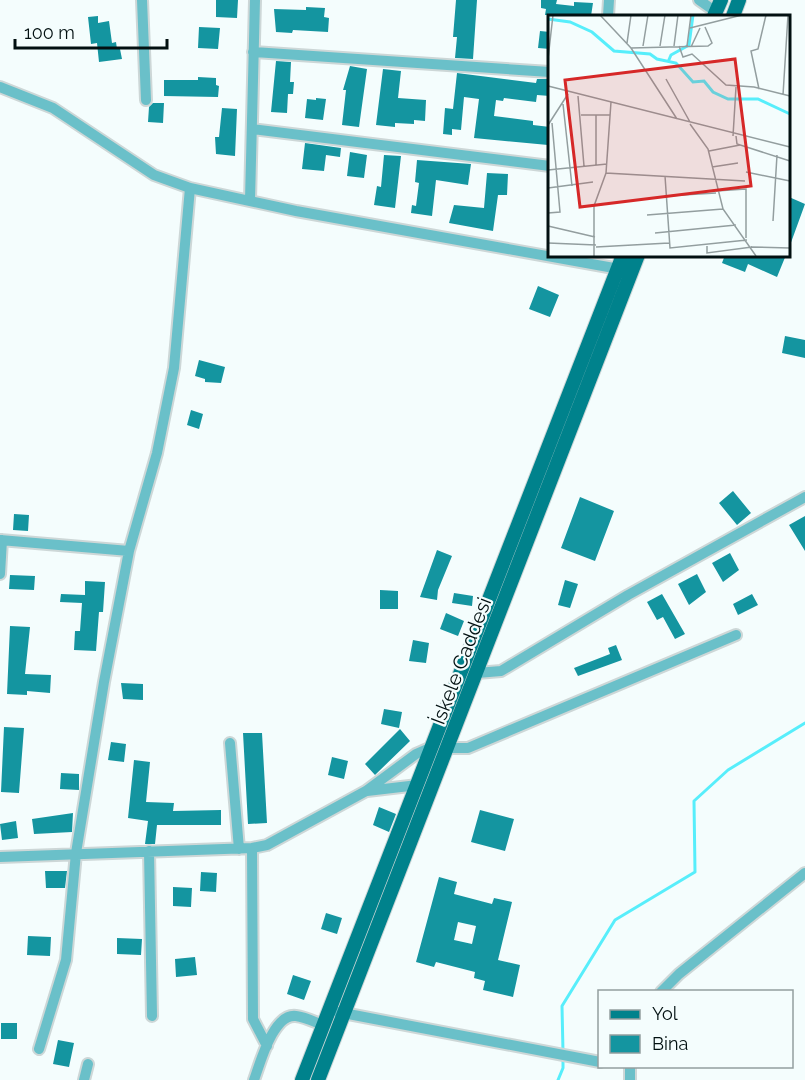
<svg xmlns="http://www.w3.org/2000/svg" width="805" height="1080" viewBox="0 0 805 1080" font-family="Raleway,sans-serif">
	<rect width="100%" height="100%" fill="#f4fdfd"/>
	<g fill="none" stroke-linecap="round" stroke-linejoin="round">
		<path stroke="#57eefb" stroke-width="3" d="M563,1052L562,1006L615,920L695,872L694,801L728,770L805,723
			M558,1080L563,1068V1059"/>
	</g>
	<path fill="#1495a0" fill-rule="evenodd" d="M216,0H238L237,18L216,17Z
		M456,0H477L473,59L455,58L457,37H453Z
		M541,0H557L556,4L574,6V2L593,3L591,16L545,15L546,9L541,8Z
		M306,7L325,8L324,17L329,18L328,32L293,30L292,33L276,32L274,9L306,10Z
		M98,16V23L109,21L112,43L116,42L117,49H120L122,59L99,62L97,43L91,44L88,17Z
		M199,27L220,28L218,49L198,48Z
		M540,31L550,32V49L538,48Z
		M276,61L291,62L290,82H294L293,94H288L287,113L271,112Z
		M350,66L367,69L359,127L342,125L346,90H343Z
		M383,69L401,71L398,98L426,100L425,121L414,120V124L395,123V127L376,125Z
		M457,73L536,83L537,79H550V96L537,95L536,102L504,98L503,101L496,100L494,116L533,121V125L550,127L548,145L474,138L479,99L464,97L461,130L452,129V135L443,134L445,108L453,109Z
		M198,77L216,78V85L219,86L218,97L164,96V80H198Z
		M316,98L326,99L323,120L305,118L307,99L316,100Z
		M153,103H164L163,123L148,122L149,107Z
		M222,108L237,109L235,156L216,154L215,137H219Z
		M305,143L341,148L340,157L326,155L324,171L302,169Z
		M350,152L367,155L364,178L347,176Z
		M384,155L401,156L395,208L374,205L377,186L381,187Z
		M417,160L471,164L468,185L436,180L432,216L411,213L412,205L416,206L419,183L415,182Z
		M487,173L508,174L507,195H498L493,231L449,223L454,205L484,208Z
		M789,197L805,204L789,248Z
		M725,255H786L777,277L748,264L745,272L722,263Z
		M538,286L559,295L550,317L529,309Z
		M785,336L805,340V358L782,353Z
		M199,360L225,367L221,383L205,382V379L195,376Z
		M191,410L203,414L199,429L187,425Z
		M733,491L751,513L737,525L719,503Z
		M580,497L614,511L595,561L561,548Z
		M14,514L29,515L28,531L13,530Z
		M805,516V551L789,525Z
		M437,550L452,556L438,590L437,600L420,597Z
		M730,553L739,570L723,582L712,563Z
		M697,574L706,592L689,605L678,584Z
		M10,575L35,576L34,590L9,589Z
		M565,580L578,584L570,608L558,605Z
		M85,581L105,582L103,612H99L96,651L74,650L75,631H80L82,603L60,602L61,594L85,595Z
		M380,590L398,591V609H380Z
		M454,593L473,596L472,606L452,603Z
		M662,594L685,634L675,639L663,617L657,620L647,602Z
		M752,594L758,605L738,615L733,604Z
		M446,613L464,621L458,636L440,629Z
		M10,626L30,627L25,674L51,675L50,693L27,691V695L7,694Z
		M413,640L429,643L426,663L409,661Z
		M616,645L622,660L578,676L574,668L610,654L608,648Z
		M121,683L143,684V700L123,699Z
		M384,709L402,712L399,728L381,724Z
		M4,727L24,728L19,793L1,792Z
		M400,729L410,741L375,775L365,764Z
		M243,733H262L267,823L248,824Z
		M111,742L126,744L124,762L108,760Z
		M332,757L348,761L344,779L328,775Z
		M134,760L150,762L146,802L174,803L173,811L221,810V825H157L155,844H145L148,821L128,818Z
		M61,773L79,774V790L60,789Z
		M379,807L396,814L389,832L373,825Z
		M480,810L514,819L505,851L471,842Z
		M73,813L72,832L34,834L32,819Z
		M16,821L18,838L2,840L0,824Z
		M45,871H67L65,888H46Z
		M201,872L217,873L216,892L200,891Z
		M439,877L457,882L454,894L492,904L494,898L512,902L498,960L520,965L513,997L483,990L485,981L474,978L475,972L436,962L434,967L416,962ZM458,922L476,926L472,944L454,940Z
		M173,887L192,888L191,907L173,906Z
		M326,913L342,918L337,934L321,929Z
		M28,936L51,937L50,956L27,955Z
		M117,938L142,939L141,955L117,954Z
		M195,957L197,975L176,977L175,959Z
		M293,975L311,981L304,1000L287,994Z
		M1,1023H17V1039H1Z
		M58,1040L74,1043L69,1067L53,1064Z"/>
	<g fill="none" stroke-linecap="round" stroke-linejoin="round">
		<g stroke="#cdd7d7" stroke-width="14">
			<path id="minor" d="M142,0L146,100
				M699,0L716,12
				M608,16L609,0
				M253,52L550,72
				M0,87L53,108L154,175L190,188
				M252,129L550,166
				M250,200L255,0
				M0,540L129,551
				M0,574L2,540
				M477,673L501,671L628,595L805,497
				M230,743L239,849
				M449,748H468L736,635
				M367,791L418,785
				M252,848L253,1019L267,1046
				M149,851L152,1016
				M0,857L252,848L267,845L366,791L416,754L432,747
				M661,992L679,974L805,873
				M338,1012L600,1062
				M39,1049L66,960L76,853L104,682L129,551L157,453L174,368L190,188L296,211L625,270
				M630,1066V1080
				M84,1080L88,1064
				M254,1080C260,1064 273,1013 296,1016C305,1017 315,1022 323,1025"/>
		</g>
		<g stroke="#cdd7d7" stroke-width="16">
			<path id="major" d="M714,16L721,0
				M733,16L739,0
				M302,1080L623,255
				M318,1080L638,255"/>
		</g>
		<use href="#minor" stroke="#6ac0c9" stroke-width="10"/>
		<use href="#major" stroke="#00828c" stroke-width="14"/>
	</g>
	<g text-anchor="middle" stroke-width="4.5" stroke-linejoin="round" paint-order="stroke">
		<g font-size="20" fill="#021011" stroke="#f4fdfd">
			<text transform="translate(461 661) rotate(-69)" y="7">İskele Caddesi</text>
		</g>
	</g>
	<g transform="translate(548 15)">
		<rect width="242" height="242" fill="#f4fdfd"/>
		<path fill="none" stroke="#57eefb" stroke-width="3" d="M0,4L22,7L44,17L66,36L102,39L109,44L128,48L145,67L156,66L165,77L180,84H210L242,99M120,47L123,40L141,30L145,0"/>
		<path fill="none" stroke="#939e9f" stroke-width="1.5" d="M52,0L83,33L129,104M142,13L194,0M79,28L83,0M95,31L100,0M112,31L117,0M126,31L130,0M131,31L135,42L144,39L178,70L206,72L242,81M139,31L143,0M143,32L152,13M83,33L160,31L164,28L157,12M0,44L5,0M118,64L142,107M0,71L242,132M211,74L203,36L210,34L218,0M235,80L240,0M30,81L36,151M63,87L58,158L197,166M15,89L24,171M33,100H62M142,109L160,134L175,194L208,241M0,110L20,79M185,121L188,72M188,121L189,129L242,146M161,136L192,130M48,150V100M164,152L190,148M0,155L59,149M198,157L242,166M117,161L122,233L199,225M0,173L45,167M168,176L198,174V223M118,181L168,178M0,198L12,197L4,108M99,200L175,194M225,206L229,140M0,211L47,222M107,218L188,210M0,228L48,230M159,231V238L204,232M48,232L121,228M203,232L242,233M46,241V191L58,158"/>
		<path fill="#d62828" fill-opacity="0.15" stroke="#d62828" stroke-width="3" d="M187,44L203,171L32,192L17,65Z"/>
		<rect width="242" height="242" fill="none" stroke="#021011" stroke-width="3"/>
	</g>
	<rect x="598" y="990" width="195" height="78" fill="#f4fdfd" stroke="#939e9f" stroke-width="1.5"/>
	<rect x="610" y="1010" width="30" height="9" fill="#00828c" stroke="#939e9f" stroke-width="1.5"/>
	<text x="652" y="1020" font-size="18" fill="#021011">Yol</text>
	<rect x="610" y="1035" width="30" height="18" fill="#1495a0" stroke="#939e9f" stroke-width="1.5"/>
	<text x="652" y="1050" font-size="18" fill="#021011">Bina</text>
	<path d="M15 39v9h152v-9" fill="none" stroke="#021011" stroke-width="3"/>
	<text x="24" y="39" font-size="18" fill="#021011" stroke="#f4fdfd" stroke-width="4.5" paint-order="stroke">100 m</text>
</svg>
